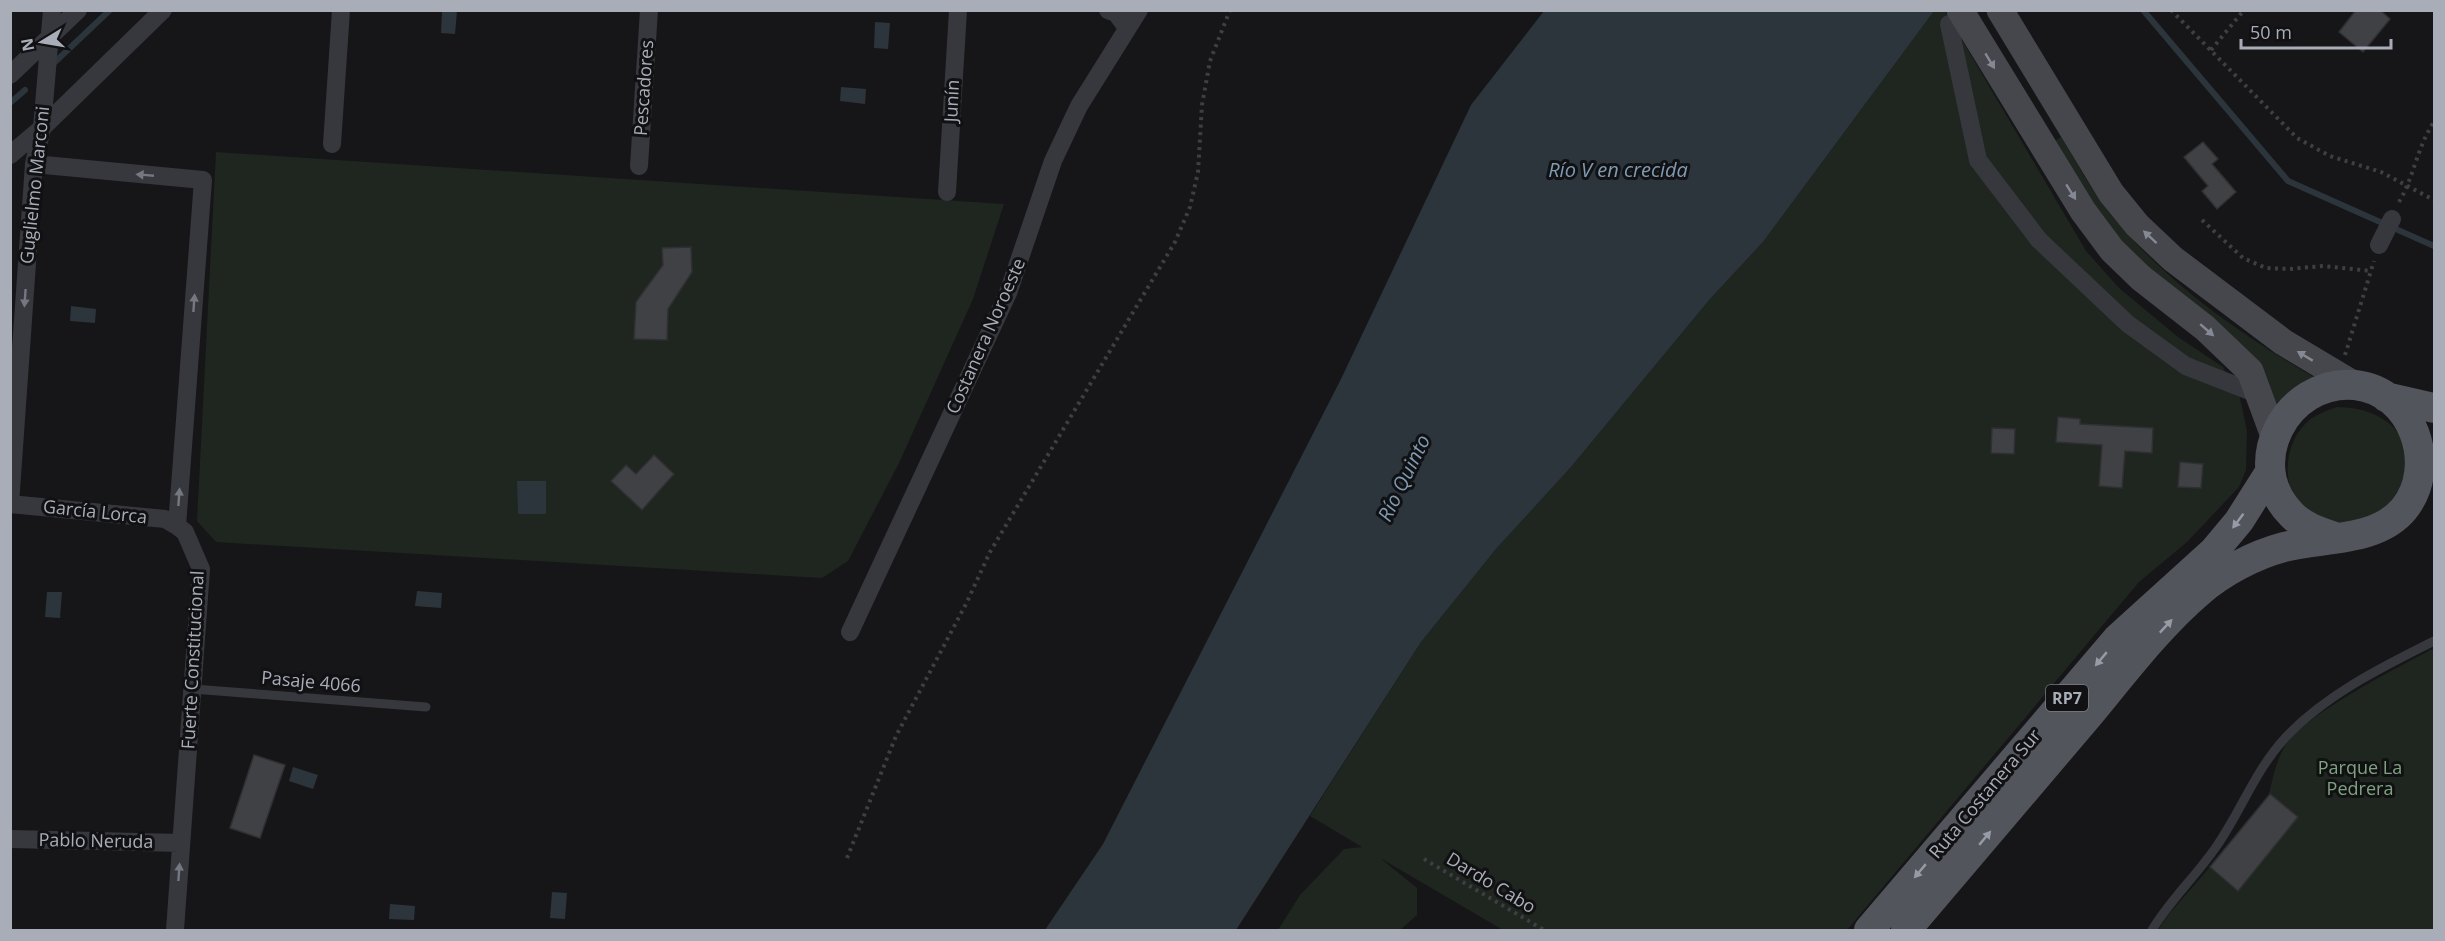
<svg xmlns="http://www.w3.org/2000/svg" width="2445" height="941" viewBox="0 0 2445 941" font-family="'Open Sans',sans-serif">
	<rect width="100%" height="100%" fill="#161618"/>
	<path fill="#1e261f" d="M1934,11H1945L2086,251L2119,288L2178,337L2223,367L2240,398L2247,431L2246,470L2239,487L2187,542L2139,582L1847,930H1503L1380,858L1417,888V915L1400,930H1278L1300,895L1344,849L1362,847L1310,816L1421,642L1496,549L1571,467L1710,299L1763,242Z
		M2061,137C2073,156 2084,177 2097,196C2153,275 2240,335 2324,383L2275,416L2143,273L2050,144Z
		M216,152L1004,204L973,299L899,463L848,561L822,578L216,542L197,521Z
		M2337,407C2372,407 2409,425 2408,465C2408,477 2399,494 2395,505L2341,528C2330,523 2316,519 2307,512C2280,492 2283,446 2305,424C2314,415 2325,411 2337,407Z
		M2434,648V930H2158L2169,914L2210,867L2238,890L2298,817L2269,794C2273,777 2276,761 2285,746C2303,715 2401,666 2434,648Z"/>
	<path fill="#2c353c" d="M442,11H457L455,34L441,33Z
		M1544,11H1934L1763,242L1710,299L1571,467L1496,549L1421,642L1236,930H1045L1103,844L1341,379L1471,105Z
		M875,22L890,23L888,49L874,48Z
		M841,87L866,89L865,104L840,101Z
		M71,306L96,309L95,323L70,321Z
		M517,481H546V514H518Z
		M417,591L442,593L441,608L415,606Z
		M47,592H62L60,618L45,617Z
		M293,767L318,775L313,789L289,781Z
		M552,892L567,893L565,919L550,918Z
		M390,904L415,906L414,920L389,919Z"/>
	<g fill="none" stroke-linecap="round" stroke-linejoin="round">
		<path stroke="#2c353c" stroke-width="6" d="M2143,10L2288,181L2434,246
			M55,62L110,10
			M10,103L25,90"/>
	</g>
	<path fill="#404145" stroke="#303034" stroke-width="1.5" d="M2356,10H2380L2390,19L2363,52L2339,32Z
		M2203,142L2218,159L2212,164L2236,192L2217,209L2202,191L2208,186L2184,157Z
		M691,247L692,272L668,309L667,340L634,339L636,302L663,265L662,248Z
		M2058,417L2080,419V424L2153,428L2152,453L2125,451L2122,488L2099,486L2102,445L2056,442Z
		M1992,428L2015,429L2014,454L1991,453Z
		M654,455L674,474L642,510L611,481L626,465L636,474Z
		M2180,462L2203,464L2201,488L2178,487Z
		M254,755L285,765L260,838L230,828Z
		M2270,794L2298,817L2238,891L2210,867Z"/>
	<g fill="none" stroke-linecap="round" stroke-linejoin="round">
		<path stroke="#3d3f44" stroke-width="4" stroke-dasharray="3 4.5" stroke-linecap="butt" d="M2171,10L2297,138L2330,156L2381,172L2434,200
			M2211,50L2244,10
			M2399,202C2414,177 2417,147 2434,122
			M2202,220L2243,258L2266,268L2289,269L2323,266L2371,271
			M2345,355L2374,261
			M847,858L896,736L967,602L990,552L1175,242L1190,207L1198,172L1202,105L1210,61L1230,10
			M1424,859L1544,930"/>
		<path stroke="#37383d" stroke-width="9" d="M193,689L426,707
			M2152,930C2170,900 2196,876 2216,847C2240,813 2256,769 2285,738C2325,695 2382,667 2434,641"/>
		<path stroke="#37383d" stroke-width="18" d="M52,10L42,128L34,164L10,504L165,519L177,526
			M1108,10L1116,13L1127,28
			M1949,24L1978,160L2039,240L2128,324L2186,366L2260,395
			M10,75L78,10
			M332,144L341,10
			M10,155L42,128L163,10
			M34,164L203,180L177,526L185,532L201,569L175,930
			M639,166L649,10
			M947,192L958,10
			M2379,245L2392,219
			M850,632L1008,293L1053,161L1079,106L1139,10
			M10,839L181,843"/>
		<path stroke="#45474d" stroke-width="27" d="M1960,10L2083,211L2112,250L2141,278L2205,328L2250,371L2274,436
			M2000,10L2111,193L2137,225L2173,259L2283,342L2355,385"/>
		<path stroke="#53555c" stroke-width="30" d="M2386,397L2434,408
			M1869,930L2118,638L2214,551L2239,521L2270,472
			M1906,930C1966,859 2027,788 2087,717C2122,675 2157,628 2199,592C2222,572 2254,555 2284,547C2323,537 2377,542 2404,509C2439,466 2413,391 2355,385C2286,379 2241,465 2292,515C2304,527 2320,532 2335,537"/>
	</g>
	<defs><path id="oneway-solid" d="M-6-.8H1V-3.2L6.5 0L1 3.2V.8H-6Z" transform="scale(1.5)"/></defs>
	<g fill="#858993">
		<use href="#oneway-solid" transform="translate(1990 61) rotate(59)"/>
		<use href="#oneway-solid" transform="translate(2071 192) rotate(58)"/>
		<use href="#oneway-solid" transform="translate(2150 237) rotate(-137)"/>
		<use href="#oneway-solid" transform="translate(2207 330) rotate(41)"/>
		<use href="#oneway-solid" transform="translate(2305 356) rotate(-149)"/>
	</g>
	<g fill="#757881">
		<use href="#oneway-solid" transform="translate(145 175) rotate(-175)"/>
		<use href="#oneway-solid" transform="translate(25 298) rotate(94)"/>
		<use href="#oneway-solid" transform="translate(194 303) rotate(-86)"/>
		<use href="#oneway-solid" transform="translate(179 497) rotate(-86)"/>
		<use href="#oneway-solid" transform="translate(179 872) rotate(-86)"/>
	</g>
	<g fill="#979ba6">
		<use href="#oneway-solid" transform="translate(2238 521) rotate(127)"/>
		<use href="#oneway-solid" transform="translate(2166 626) rotate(-47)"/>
		<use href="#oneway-solid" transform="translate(2101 659) rotate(130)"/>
		<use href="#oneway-solid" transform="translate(1985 838) rotate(-50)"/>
		<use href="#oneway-solid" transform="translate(1920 871) rotate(130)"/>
	</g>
	<g text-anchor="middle" stroke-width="6" stroke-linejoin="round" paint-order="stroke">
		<rect fill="#111113" stroke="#7b7e86" stroke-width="1.5" x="2046" y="685" width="42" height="26" rx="4.5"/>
		<g font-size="16" font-weight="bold" fill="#a8adb8">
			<text x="2067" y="704">RP7</text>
		</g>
		<g font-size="18" fill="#a8adb8" stroke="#111113">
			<text transform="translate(644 88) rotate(-86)" y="6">Pescadores</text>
			<text transform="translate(952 101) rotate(-87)" y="6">Junín</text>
			<text transform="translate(35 185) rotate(-84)" y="6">Guglielmo Marconi</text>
			<text transform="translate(986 336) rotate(-66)" y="6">Costanera Noroeste</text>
			<text transform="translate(95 512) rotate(6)" y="6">García Lorca</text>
			<text transform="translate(193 660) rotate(-87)" y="6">Fuerte Constitucional</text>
			<text transform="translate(311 682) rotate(5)" y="6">Pasaje 4066</text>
			<text transform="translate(1985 794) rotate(-50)" y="6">Ruta Costanera Sur</text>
			<text transform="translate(96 841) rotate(1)" y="6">Pablo Neruda</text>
			<text transform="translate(1491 883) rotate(31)" y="6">Dardo Cabo</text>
		</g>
		<g font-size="18" fill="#7fa381" stroke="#111113">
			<text x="2360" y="774">Parque La<tspan x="2360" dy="21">Pedrera</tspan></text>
		</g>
		<g font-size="20" font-style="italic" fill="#7f9bb3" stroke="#111113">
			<text x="1618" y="177">Río V en crecida</text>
			<text transform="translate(1404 478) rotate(-64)" y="7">Río Quinto</text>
		</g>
	</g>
	<rect width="2445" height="941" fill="none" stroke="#a8adb8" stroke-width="24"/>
	<g transform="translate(42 42) rotate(259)" stroke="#111113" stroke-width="4.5" paint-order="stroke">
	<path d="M0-4.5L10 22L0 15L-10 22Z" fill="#a8adb8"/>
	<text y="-9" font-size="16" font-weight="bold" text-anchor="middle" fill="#a8adb8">N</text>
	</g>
	<path d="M2241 39v9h150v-9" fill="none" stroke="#a8adb8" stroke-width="3"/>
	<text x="2250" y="39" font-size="18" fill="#a8adb8" stroke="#111113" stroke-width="4.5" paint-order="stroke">50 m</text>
</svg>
